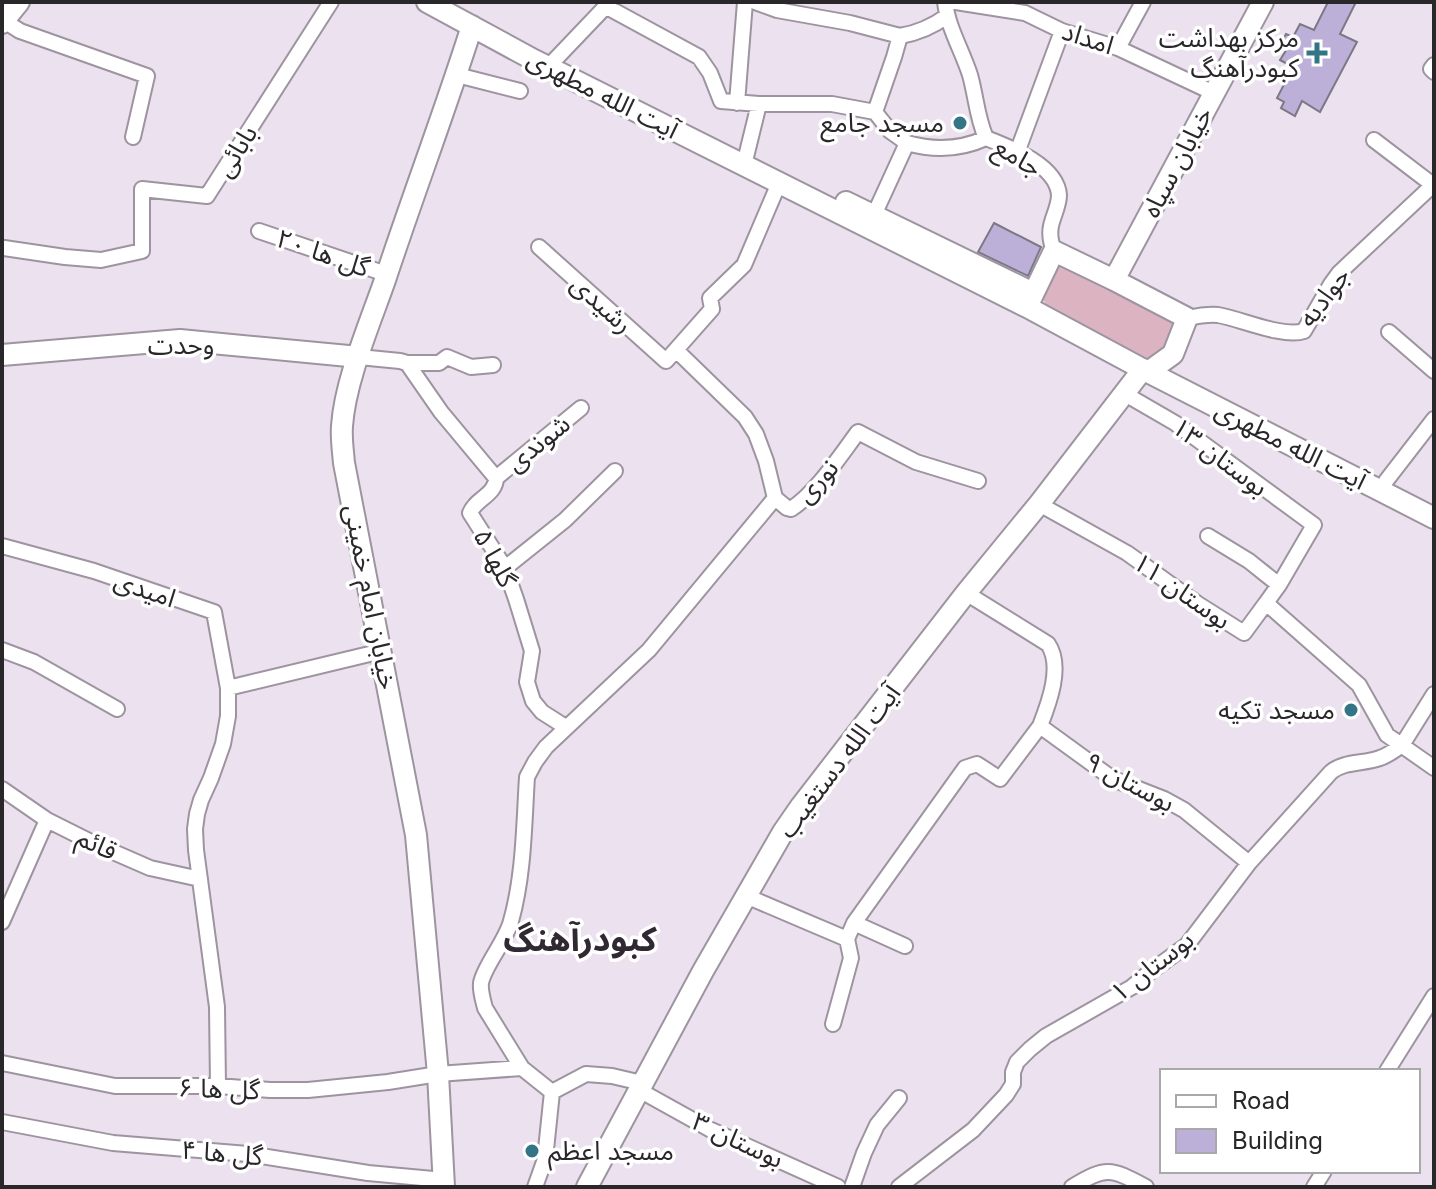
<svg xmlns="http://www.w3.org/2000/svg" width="1436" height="1189" viewBox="0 0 1436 1189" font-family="Inter,'Noto Sans Arabic',sans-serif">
	<rect width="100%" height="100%" fill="#ece2ef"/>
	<path fill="#dcb4c1" d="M1058,265H1066L1170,320L1174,325L1162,354L1150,359L1147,358L1046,305L1042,297Z"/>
	<path fill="#bcb0d9" stroke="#7c7885" stroke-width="2" d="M1328,2H1356L1340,34L1357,42L1320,112L1302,101L1295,116L1281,108L1284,102L1277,98L1293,67L1280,60L1288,47L1281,43L1286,34L1293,37L1300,24L1314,30Z
		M994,223L1041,247L1028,276L978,252Z"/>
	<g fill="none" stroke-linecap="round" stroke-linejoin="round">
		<g stroke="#9d94a0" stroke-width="18">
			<path id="street" d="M755,2L777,10L850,23L900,36
				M945,2C948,28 962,50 970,75C976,96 977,118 986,138C1009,147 1057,165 1059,195C1059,206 1053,216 1051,226C1049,235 1051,243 1054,251
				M956,2L1025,13L1062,31L1118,48L1214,93
				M607,7L699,57L710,73L721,101L759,104H832L875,112
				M4,21L20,31L147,76L133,137
				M1118,48L1143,2
				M1434,65L1431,69L1434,72
				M548,67L610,2
				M457,75L520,91
				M737,103L745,2
				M1374,140L1433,185
				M907,143L890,131L875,112L894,57L900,36C918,33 932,27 947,16
				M1018,150L1062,31
				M744,165L759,104
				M874,215L907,143C935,151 960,150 986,138
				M259,231L386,274
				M539,247L666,361L712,309L710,298L744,265L779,183
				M4,248L65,257L101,260L142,251V189L207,196L331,2
				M1187,318C1197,316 1208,314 1218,315C1241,319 1283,338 1304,331L1331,284L1339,273L1434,184
				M1389,332L1434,371
				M676,350L745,417L756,434L766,461L775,498L787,508L791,509C816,493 840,456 858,432L916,462L978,481
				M359,357L400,361L407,363L441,412L496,478C496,495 475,499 470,513L505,568L516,599L532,651L527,682L533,701L542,712L564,726L563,730
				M407,363H439L447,357L471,367L493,365
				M1125,394L1175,423L1314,525L1279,585L1266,603
				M496,478L581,408
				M1386,481L1434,419
				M1039,504L1127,553L1198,604L1244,633L1266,603L1359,685L1387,735L1434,768
				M1208,536L1249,561L1279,585
				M2,546L94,571L214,612L228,688V716L223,744L211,778L201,800L197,814L195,829L196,850L217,1007L218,1086
				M505,568L565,520L615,471
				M966,593L1048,644C1063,666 1049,703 1040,726L1113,779L1164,799L1184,810L1249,863
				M2,650L34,662L117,709
				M228,688L382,651
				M2,789L47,820L95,844L150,868L200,879
				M746,896L847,939
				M2,922L47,820
				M854,923L905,946
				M833,1024L851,958L847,939L854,923L965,768L977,764L1000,779L1040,726
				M2,1063L115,1086H218L270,1090H308L388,1082L438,1074L522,1068L485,1008C483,1000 480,991 481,983C484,966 506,941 511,921C524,875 524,824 527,777L535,762L546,747L649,650L775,498
				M522,1068L552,1092L545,1159L535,1187
				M1387,1071L1434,996
				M639,1090L711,1130L838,1187
				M552,1092L586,1074L612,1076L642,1083
				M2,1122L113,1143L248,1154L368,1173L444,1180
				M852,1187L864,1153L877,1125L899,1098
				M899,1187L973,1130L1006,1095L1013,1084V1072L1017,1062L1030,1049L1046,1036L1132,987L1150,972L1187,945L1249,863L1331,772C1344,761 1364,764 1380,758C1389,755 1395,750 1402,745L1434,694
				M1072,1187C1107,1166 1110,1168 1146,1187
				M1314,1187L1324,1171"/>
		</g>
		<g stroke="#9d94a0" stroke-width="24">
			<path id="secondary" d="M427,2L534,60L1027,307L1148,372L1173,354L1187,318L1114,280L1054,251L1027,307
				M2,23L19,2
				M846,202L1033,293
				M1114,280L1263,2
				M2,355L180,340L359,357
				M1148,372L1434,518
				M444,1187L438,1074L416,835L344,463C343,451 341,438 342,426C345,381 370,323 385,280C413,195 445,111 472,26
				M587,1187L703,971L783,832L801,806L966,593L1039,504L1143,369"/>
		</g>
		<use href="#street" stroke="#fff" stroke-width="14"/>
		<use href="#secondary" stroke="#fff" stroke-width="20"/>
	</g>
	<g fill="#337487" stroke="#fff" stroke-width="3">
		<path d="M1313 41h8v8h8v8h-8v8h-8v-8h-8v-8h8z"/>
		<circle cx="960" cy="123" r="8"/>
		<circle cx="1351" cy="710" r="8"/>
		<circle cx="532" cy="1151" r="8"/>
	</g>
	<g text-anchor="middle" stroke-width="7" stroke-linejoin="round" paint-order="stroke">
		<g font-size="26" fill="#2a272b" stroke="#fff">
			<text transform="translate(1088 38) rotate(18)" y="9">امداد</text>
			<text transform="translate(603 94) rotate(27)" y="9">آیت الله مطهری</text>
			<text transform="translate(236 151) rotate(-58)" y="9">بابائی</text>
			<text transform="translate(1018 157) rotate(31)" y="9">جامع</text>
			<text transform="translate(1177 162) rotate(-62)" y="9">خیابان سپاه</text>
			<text transform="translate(323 253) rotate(19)" y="9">گل ها ۲۰</text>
			<text transform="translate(1324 297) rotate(-53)" y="9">جوادیه</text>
			<text transform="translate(602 304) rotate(42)" y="9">رشیدی</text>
			<text x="181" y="354">وحدت</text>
			<text transform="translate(538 443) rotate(-39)" y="9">شوندی</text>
			<text transform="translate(1291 445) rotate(27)" y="9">آیت الله مطهری</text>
			<text transform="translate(1220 457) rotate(37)" y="9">بوستان ۱۳</text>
			<text transform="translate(817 481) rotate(-48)" y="9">نوری</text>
			<text transform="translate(495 558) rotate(62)" y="9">گلها ۵</text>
			<text transform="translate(145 589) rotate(19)" y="9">امیدی</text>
			<text transform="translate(1182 591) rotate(35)" y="9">بوستان ۱۱</text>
			<text transform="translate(371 597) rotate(79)" y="9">خیابان امام خمینی</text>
			<text transform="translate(839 761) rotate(-53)" y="9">آیت الله دستغیب</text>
			<text transform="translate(1130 782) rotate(28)" y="9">بوستان ۹</text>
			<text transform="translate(97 844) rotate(25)" y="9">قائم</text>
			<text transform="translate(1152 966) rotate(-38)" y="9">بوستان ۱</text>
			<text transform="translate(219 1089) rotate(2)" y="9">گل ها ۶</text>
			<text transform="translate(738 1140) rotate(25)" y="9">بوستان ۳</text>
			<text transform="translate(222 1153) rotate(5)" y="9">گل ها ۴</text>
		</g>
		<g font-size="26" fill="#2a272b" stroke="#fff" text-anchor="end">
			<text x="1299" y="47">مرکز بهداشت<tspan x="1299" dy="30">کبودرآهنگ</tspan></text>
			<text x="944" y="132">مسجد جامع</text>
			<text x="1335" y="719">مسجد تکیه</text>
			<text x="548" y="1160" text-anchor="start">مسجد اعظم</text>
		</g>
		<g font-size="34" font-weight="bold" fill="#302832" stroke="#fff">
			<text x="580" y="951">کبودرآهنگ</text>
		</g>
	</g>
	<rect width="1436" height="1189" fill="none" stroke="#2a272b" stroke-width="8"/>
	<rect x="1160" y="1069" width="260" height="104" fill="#ffffff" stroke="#aaa9aa" stroke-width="2"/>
	<rect x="1176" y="1095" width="40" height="12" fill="#ffffff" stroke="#aaa9aa" stroke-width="2"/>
	<text x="1232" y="1109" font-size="24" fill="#2a272b">Road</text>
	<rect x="1176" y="1129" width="40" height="24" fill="#bcb0d9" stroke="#aaa9aa" stroke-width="2"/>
	<text x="1232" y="1149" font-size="24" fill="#2a272b">Building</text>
</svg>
